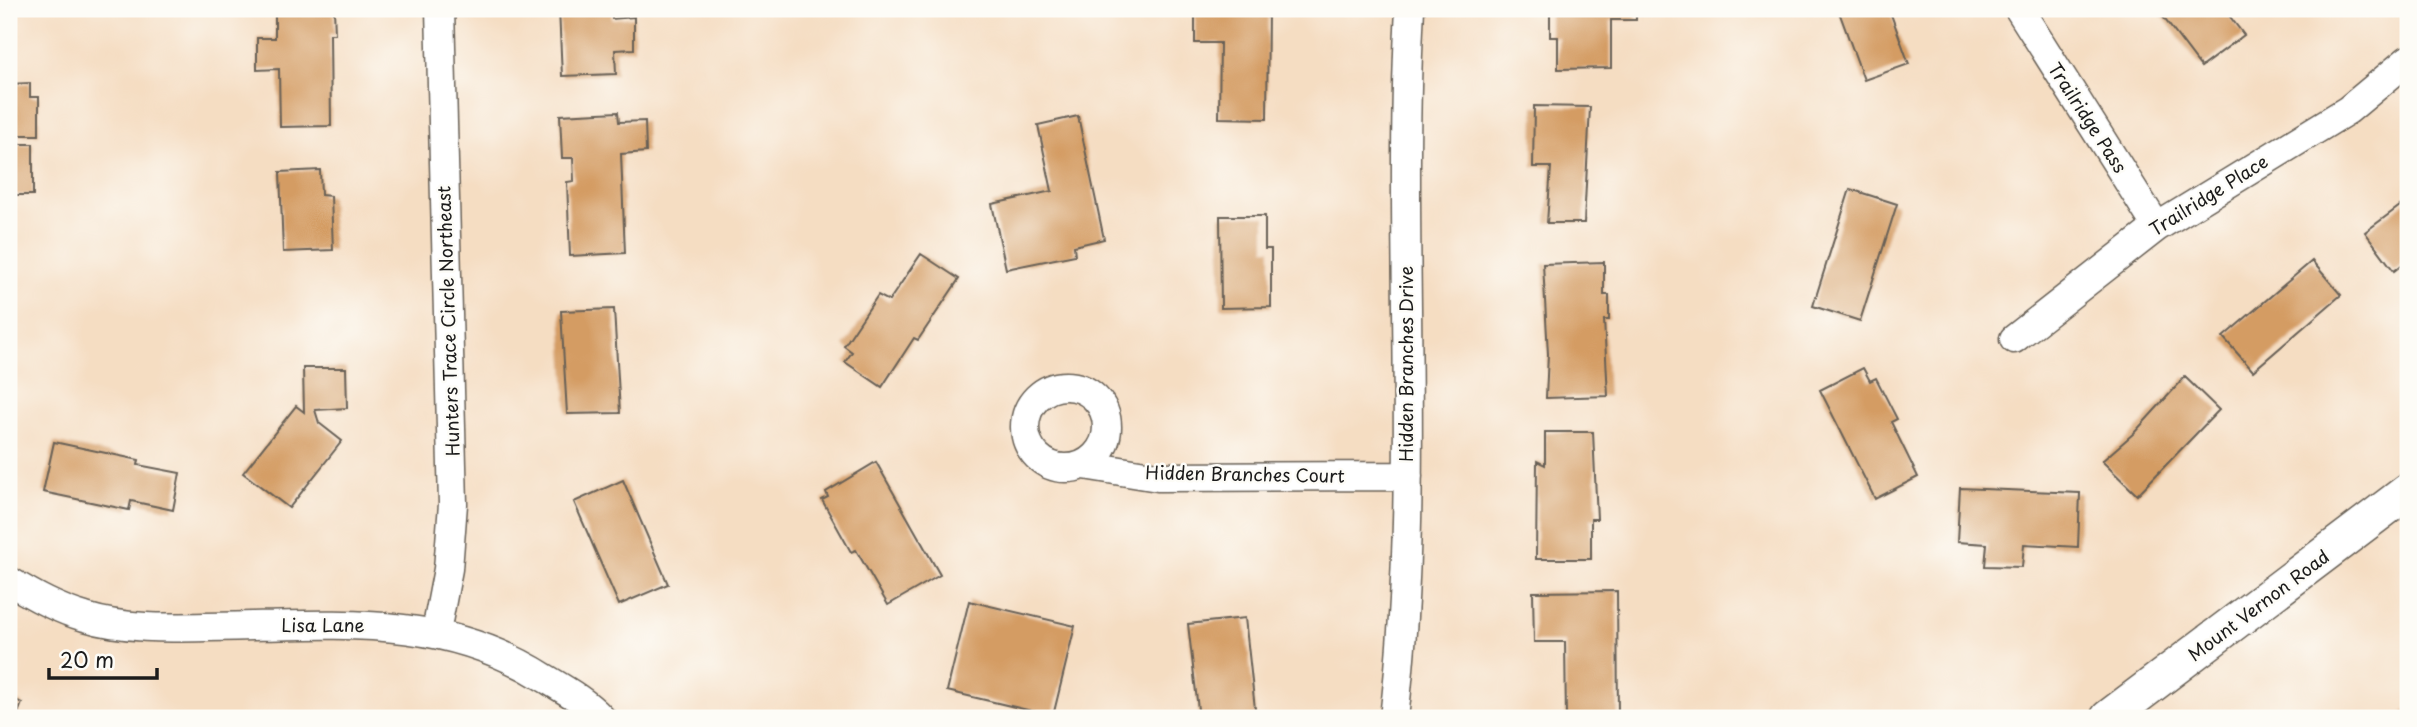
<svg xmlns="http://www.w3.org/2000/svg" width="2417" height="727" viewBox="0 0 2417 727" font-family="'Playpen Sans',sans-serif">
	<rect width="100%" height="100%" fill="#fdfcf7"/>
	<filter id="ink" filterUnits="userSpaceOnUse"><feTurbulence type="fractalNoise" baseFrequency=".0143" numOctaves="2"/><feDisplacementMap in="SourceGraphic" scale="14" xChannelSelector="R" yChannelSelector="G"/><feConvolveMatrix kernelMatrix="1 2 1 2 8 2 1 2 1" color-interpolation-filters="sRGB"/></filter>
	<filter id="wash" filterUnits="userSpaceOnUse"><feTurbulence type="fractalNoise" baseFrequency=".00686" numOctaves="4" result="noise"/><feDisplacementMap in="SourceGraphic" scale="28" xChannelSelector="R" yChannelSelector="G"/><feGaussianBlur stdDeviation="1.57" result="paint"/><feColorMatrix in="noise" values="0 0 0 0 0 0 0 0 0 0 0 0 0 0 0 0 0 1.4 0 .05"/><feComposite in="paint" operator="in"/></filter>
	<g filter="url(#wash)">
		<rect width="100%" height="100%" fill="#f5ddc2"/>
		<g id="blocks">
			<path fill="#d49c63" d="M275,9H334L335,34H330L331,126L280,127L279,69L257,70V38H275Z
				M559,9H612V19L634,17V49L615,50L616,74L562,76Z
				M1195,9H1268L1267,119L1219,118L1220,43H1195Z
				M1550,9H1636V20H1611V68L1558,69V37H1550Z
				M1838,9H1889L1909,64L1864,80Z
				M2157,9H2224L2244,35L2201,67Z
				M30,83V97H39V135H15V144H33V195H9V84Z
				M1534,106L1590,107L1584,223H1547L1551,167H1533Z
				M618,112L619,122L645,121L646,152L621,154L625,253L570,256L567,182L574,181L573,158H562L560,115Z
				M1078,116L1104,239L1074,246L1075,255L1006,269L992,204L1052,191L1038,125Z
				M320,170L321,195L331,196L333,250L283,252L280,172Z
				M1850,189L1897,204L1860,321L1813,306Z
				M2408,200V260L2394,271L2365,232Z
				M1220,216H1265V249H1271V307L1221,308Z
				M921,254L959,279L918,340L914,338L882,387L845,362L852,352L844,346L878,295L889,301Z
				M2312,261L2341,295L2253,371L2223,337Z
				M1604,262V295H1609V320H1604L1608,396L1546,398L1548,354L1543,264Z
				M614,309L620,413L567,414L561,311Z
				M303,368H346L347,408L315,410L319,423L342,441L289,508L243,473L296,406L304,412Z
				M1863,368L1870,381L1876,378L1897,419L1891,422L1918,477L1875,499L1820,390Z
				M2185,377L2219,410L2137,495L2102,461L2134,433Z
				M1545,432H1593L1597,519H1591V559H1536L1537,461L1545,465Z
				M54,442L139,460L138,465L180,473L173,510L131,501L129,510L43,492Z
				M876,462L940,575L888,605L856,550L851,552L822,500L828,497L826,492Z
				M623,480L668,584L619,605L574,502Z
				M1960,488L2080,493L2078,547L2024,544L2022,567L1985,566L1987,544L1957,542Z
				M1617,591L1618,718H1566L1565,642H1534L1533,592Z
				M969,601L1075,626L1053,716L947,691Z
				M1245,618L1256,718H1199L1188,624Z
				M9,697L22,703L16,718H9Z
				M2408,710V718H2394Z"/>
		</g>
	</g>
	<g filter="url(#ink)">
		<use href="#blocks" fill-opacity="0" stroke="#686056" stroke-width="2"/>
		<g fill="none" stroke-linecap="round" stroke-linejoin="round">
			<g stroke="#686056" stroke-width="31">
				<path id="minor" d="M2019,9L2157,227
					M2014,339L2157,227L2348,110L2408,60
					M1025 427a41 41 0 1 1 82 0a41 41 0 1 1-82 0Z
					M1084,465L1158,477L1408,476
					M9,581C34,596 57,609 85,617C123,629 167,628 206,627C326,626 439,610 545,678C565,690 585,701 601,718
					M436,632L448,569L453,504L440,9
					M1394,718C1422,483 1397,245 1410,9"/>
			</g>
			<g stroke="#686056" stroke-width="38">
				<path id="tertiary" d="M2108,718L2408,491"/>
			</g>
			<use href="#minor" stroke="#fff" stroke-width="28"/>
			<use href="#tertiary" stroke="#fff" stroke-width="35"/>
		</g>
	</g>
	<g text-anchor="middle" stroke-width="5" stroke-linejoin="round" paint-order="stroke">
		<g font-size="18" fill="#1c1c1c" stroke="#fdfcf7">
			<text transform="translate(2087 118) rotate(57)" y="6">Trailridge Pass</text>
			<text transform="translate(2209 196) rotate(-32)" y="6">Trailridge Place</text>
			<text transform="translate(449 321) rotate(-92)" y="6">Hunters Trace Circle Northeast</text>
			<text transform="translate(1407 364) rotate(-90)" y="6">Hidden Branches Drive</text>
			<text transform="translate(1245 475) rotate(1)" y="6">Hidden Branches Court</text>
			<text transform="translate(2259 606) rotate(-37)" y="6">Mount Vernon Road</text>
			<text x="323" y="632">Lisa Lane</text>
		</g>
	</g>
	<rect width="2417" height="727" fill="none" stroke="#fdfcf7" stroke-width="35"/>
	<path d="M49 668v10h108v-10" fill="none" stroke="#1c1c1c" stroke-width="3.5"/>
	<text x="60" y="668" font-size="21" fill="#1c1c1c" stroke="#fdfcf7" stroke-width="5" paint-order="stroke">20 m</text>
</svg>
